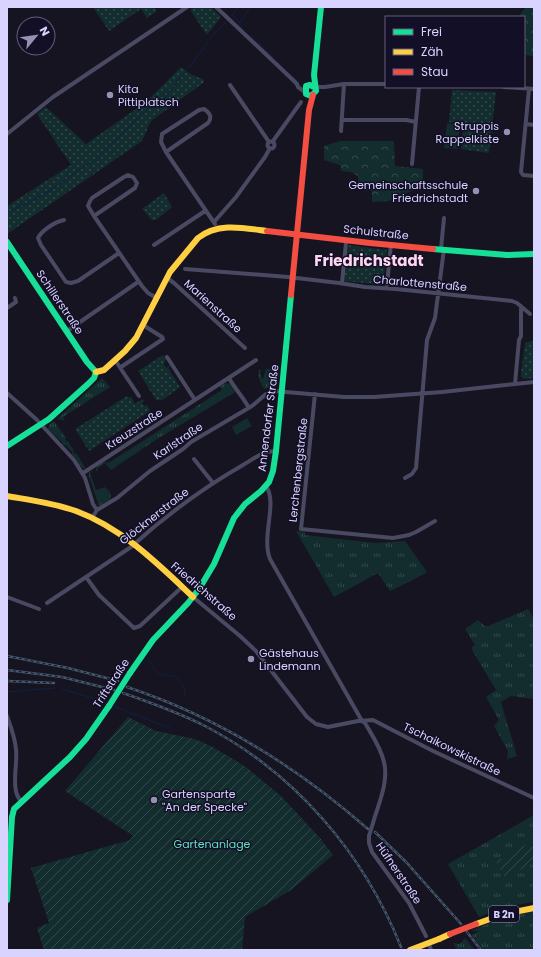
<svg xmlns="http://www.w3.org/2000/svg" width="541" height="957" viewBox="0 0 541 957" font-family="Poppins,sans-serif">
	<defs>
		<pattern id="grass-tufts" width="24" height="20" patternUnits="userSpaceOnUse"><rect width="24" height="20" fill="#132c2d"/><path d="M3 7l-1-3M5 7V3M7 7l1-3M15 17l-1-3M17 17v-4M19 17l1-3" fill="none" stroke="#354a4c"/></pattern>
		<pattern id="forest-crowns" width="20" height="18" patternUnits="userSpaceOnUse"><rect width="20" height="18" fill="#132c2d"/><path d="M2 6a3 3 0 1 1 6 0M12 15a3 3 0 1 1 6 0" fill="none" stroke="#354a4c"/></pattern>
		<pattern id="park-dots" width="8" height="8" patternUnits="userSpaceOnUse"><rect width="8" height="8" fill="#132c2d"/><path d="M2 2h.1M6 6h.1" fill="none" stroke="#354a4c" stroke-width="1.8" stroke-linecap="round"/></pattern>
		<pattern id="garden-furrows" width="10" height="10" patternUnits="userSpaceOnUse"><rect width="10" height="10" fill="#132c2d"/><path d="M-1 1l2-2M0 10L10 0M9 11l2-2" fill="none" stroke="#354a4c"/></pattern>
	</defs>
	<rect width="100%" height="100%" fill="#161421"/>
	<path fill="url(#grass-tufts)" d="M271,368L279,371L278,381L275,386L264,389C260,382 257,376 259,369L262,371L260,374L263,379L266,369H271Z
		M102,378L110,387L63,417L65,420H60L58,418Z
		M226,383L230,384L235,392L154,441L111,470L105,463L97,468L98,471H96V467L105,461L106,463L110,462L222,390L220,386Z
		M54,421L66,438L65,439L67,442L68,441L74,451L73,452L75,454L76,453L85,467V469C78,467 78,458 72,455V452L65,445H62V442L48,429L49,425Z
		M92,471L93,472L90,473L96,490L105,487L110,492L111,499L99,506L89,477V472Z
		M296,531L305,532V535L375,543L405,541L427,572L411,581L390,591L378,573L334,597Z
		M528,609L534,619V699L511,696L501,702L517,756L507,759L508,751L494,726L499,720L486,697L496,690L471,648L475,645L465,629L478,620L486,627Z
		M534,815V902L504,907L479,917L448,864Z
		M534,911V950H483L472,935L479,931H471C494,920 510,916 534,911Z
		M465,938L475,950H457L453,943L460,944Z"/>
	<path fill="url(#forest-crowns)" d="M526,7H534V56L524,55V17H518Z
		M340,141H394L395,166L423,169V186L389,201L372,202V191L359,189L358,176L351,172L341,171L340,165L324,160V146Z"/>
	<path fill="url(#park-dots)" d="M93,7H154L157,11L147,18L141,9L109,31Z
		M195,7H211L221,17L207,35L190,10Z
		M181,67L190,74L203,79L204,81L203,83L151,121L142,141L7,234V206L71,165L37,114L46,107L86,144L146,102Z
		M452,90L496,92L489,153L461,149L464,123L449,122Z
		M164,193L172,207L156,220H152L142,209Z
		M348,245L387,250L383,285L344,281Z
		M534,340V378L524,379L521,376V373L525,343Z
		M163,355L166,359L164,364L166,368L170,365V367L168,368L180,387L178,388V389L162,400H156L138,371Z
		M127,396L129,398L131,396L135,404L143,399L144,401L142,403L144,406L147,405L150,411L89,451L75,429Z"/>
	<path fill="url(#garden-furrows)" d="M128,717L156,731L195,739L211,746L246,767L282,797L320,838L333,855L291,890L245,917L242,950H183L179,948L176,950H44L37,928L49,923L31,868L130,840L133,836L65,791Z
		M534,840V863L505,877L496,862Z"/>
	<path fill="#132c2d" d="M447,123L460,125L457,149L444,148Z
		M247,418L252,426L236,435L232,427Z"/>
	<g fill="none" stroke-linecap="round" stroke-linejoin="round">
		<path stroke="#0d2144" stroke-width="1" d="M239,7L232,15L240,23L250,7
			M240,23L239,24L242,27
			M251,36L273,57
			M189,68L212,36L226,22
			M94,160L147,110L162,101L187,70
			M7,213L42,196L91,162
			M150,661C152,667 156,672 162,675C165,676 168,676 172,676C179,677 187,687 184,695
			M62,689L89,697L105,703
			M7,692L55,688
			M114,706L164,726L168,727L171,724
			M174,718L175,717"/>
		<path stroke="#4a4962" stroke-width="4" d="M216,7L293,80L297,84L298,87L305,92
			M230,85L269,142
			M315,87H325L344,84H386
			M504,87L534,89
			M529,89L521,172L523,175L534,176
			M204,109C209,112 213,117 208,123L166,152L161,142L162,134L199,110Z
			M342,120H406L416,122
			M526,124L534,125
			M341,131L344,84
			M7,134L53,97L187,7
			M273,141L301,102
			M267.5 145a3.5 3.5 0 1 1 7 0a3.5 3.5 0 1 1-7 0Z
			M166,152L215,224
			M412,164L419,87
			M94,216L135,188L137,183L133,177L128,175L124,177L92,198L90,201L88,206L94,216L142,286L148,293L157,298
			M64,220C55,222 42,230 38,238L41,245L66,282L71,283L78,281L119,253
			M214,222L236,197L265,157L270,148
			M154,245L205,211
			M441,249L444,218
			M185,269L288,277L339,283L365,287L396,289L512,301L517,303L530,314
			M167,278L174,283L245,348
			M342,283L346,243
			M387,285L391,244
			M7,308L16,302L15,298
			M67,331L138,282
			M167,357L195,400
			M115,360L139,396
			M121,367L163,339L162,337L143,325
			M229,378C235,389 243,397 249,408
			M515,384L519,340L521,336V306
			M7,393L36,419L74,460L85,478L93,504L97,510
			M315,394L301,529L393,538L409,535L416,532L435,521
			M194,459L213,483
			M83,473L256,360
			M405,478L412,474L416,468L427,340L435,318L444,249
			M266,486C278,503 261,536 270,559L362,721L365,723C372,735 381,748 384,762C389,782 378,805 373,823
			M92,518L97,510L117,498L150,471L183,449L191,442L252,406L266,394L274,391L344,397H374L442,392L534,382
			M86,577L99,595L134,628L140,626L182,587
			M7,597L39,609
			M193,597L240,636L256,651L307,717L316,724L328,727L358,721L373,720L433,751L534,798
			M47,603L131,547C165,516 203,488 243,465C253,459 263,451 276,451
			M7,716C11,727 15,738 16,749C18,763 10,791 21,801
			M369,836V843L372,852L409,903L426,936
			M429,944L431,950"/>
		<path stroke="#16e098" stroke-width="6" d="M314,87L310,85L306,86V94L311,96L316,91L314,75L321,7
			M7,242L87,362L96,372
			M433,249L507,255L534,254
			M7,446L49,419L88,384L94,378L96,372
			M130,673L153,640L188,603L199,589L214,564L234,518L245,504L261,491L269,482L273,471L276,451L291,295
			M7,900L12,817L14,809L70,757L86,739L109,706"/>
		<path stroke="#ffcf43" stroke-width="6" d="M96,372L104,370L125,351L136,338L170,272L198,238C218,222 244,228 267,231
			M7,496C30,500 54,503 76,511C122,528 158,564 193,597
			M476,924L504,914L534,908
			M439,939L450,934"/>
		<path stroke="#f24e42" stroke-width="6" d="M267,231L370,243L433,249
			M291,295L309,110L313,95"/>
		<g stroke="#43596b" stroke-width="2.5">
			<path id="rail" d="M7,656L68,668L118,681
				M7,670L62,677L114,690
				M7,681L54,683
				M127,687C218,717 297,767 368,829
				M123,693C152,703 180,713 207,727C296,774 364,854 401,947
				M375,832L407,863L461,924
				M467,932L481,950"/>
		</g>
		<use href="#rail" stroke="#130f26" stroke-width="1" stroke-dasharray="3" stroke-linecap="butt"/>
		<path stroke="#4a4962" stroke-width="4" d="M369,836L373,823"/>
		<path stroke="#16e098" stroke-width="6" d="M109,706L130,673"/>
		<path stroke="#ffcf43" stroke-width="6" d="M410,950L439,939"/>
		<path stroke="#f24e42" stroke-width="6" d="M450,934L476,924"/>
	</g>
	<g fill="#9591b1" stroke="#130f26" stroke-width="1.5">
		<circle cx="110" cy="95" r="4"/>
		<circle cx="507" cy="132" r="4"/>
		<circle cx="476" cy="191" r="4"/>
		<circle cx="251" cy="659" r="4"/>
		<circle cx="154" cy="800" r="4"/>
	</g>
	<g text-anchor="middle" stroke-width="3" stroke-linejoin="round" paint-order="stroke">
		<rect fill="#130f26" stroke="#9e99be" stroke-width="1" x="489" y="906" width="30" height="16" rx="3"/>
		<g font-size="10" font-weight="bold" fill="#d9d4ff">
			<text x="504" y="918">B 2n</text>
		</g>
		<g font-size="11" fill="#d9d4ff" stroke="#130f26" text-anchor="start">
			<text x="118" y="93">Kita<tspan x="118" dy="13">Pittiplatsch</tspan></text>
			<text x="499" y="130" text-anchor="end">Struppis<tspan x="499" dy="13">Rappelkiste</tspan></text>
			<text x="468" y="189" text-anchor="end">Gemeinschaftsschule<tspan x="468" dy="13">Friedrichstadt</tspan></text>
			<text x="259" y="657">Gästehaus<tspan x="259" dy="13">Lindemann</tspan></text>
			<text x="162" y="798">Gartensparte<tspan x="162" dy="13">"An der Specke"</tspan></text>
		</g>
		<g font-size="11" fill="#d9d4ff" stroke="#130f26">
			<text transform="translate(376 232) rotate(6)" y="4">Schulstraße</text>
			<text transform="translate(420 283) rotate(5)" y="4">Charlottenstraße</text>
			<text transform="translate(60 302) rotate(56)" y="4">Schillerstraße</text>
			<text transform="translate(213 306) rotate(42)" y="4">Marienstraße</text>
			<text transform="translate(268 418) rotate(-83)" y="4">Annendorfer Straße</text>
			<text transform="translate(134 429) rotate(-33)" y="4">Kreuzstraße</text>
			<text transform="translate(178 441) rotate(-34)" y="4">Karlstraße</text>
			<text transform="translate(298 470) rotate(-84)" y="4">Lerchenbergstraße</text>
			<text transform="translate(154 516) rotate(-38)" y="4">Glöcknerstraße</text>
			<text transform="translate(204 591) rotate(41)" y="4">Friedrichstraße</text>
			<text transform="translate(111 683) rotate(-57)" y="4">Triftstraße</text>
			<text transform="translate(452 749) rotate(26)" y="4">Tschaikowskistraße</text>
			<text transform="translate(399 873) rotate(56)" y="4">Hüfnerstraße</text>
		</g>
		<g font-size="11" fill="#5fe0c0" stroke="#130f26">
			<text x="212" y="848">Gartenanlage</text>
		</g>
		<g font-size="15" font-weight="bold" fill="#ffd6f0" stroke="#130f26">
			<text x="369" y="266">Friedrichstadt</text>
		</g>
	</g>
	<rect width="541" height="957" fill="none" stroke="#d9d4ff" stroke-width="16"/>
	<rect x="385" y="16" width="140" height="72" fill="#130f26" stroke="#625e7d"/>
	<rect x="393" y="29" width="20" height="6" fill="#16e098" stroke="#625e7d"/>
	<text x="421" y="36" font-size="12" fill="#d9d4ff">Frei</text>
	<rect x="393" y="49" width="20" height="6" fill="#ffcf43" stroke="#625e7d"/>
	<text x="421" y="56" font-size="12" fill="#d9d4ff">Zäh</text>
	<rect x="393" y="69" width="20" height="6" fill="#f24e42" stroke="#625e7d"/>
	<text x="421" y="76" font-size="12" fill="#d9d4ff">Stau</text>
	<g transform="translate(36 36) rotate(61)"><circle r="19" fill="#130f26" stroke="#625e7d"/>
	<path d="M0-3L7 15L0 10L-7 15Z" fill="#9591b1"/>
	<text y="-6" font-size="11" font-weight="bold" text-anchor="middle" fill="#d9d4ff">N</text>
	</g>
</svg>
